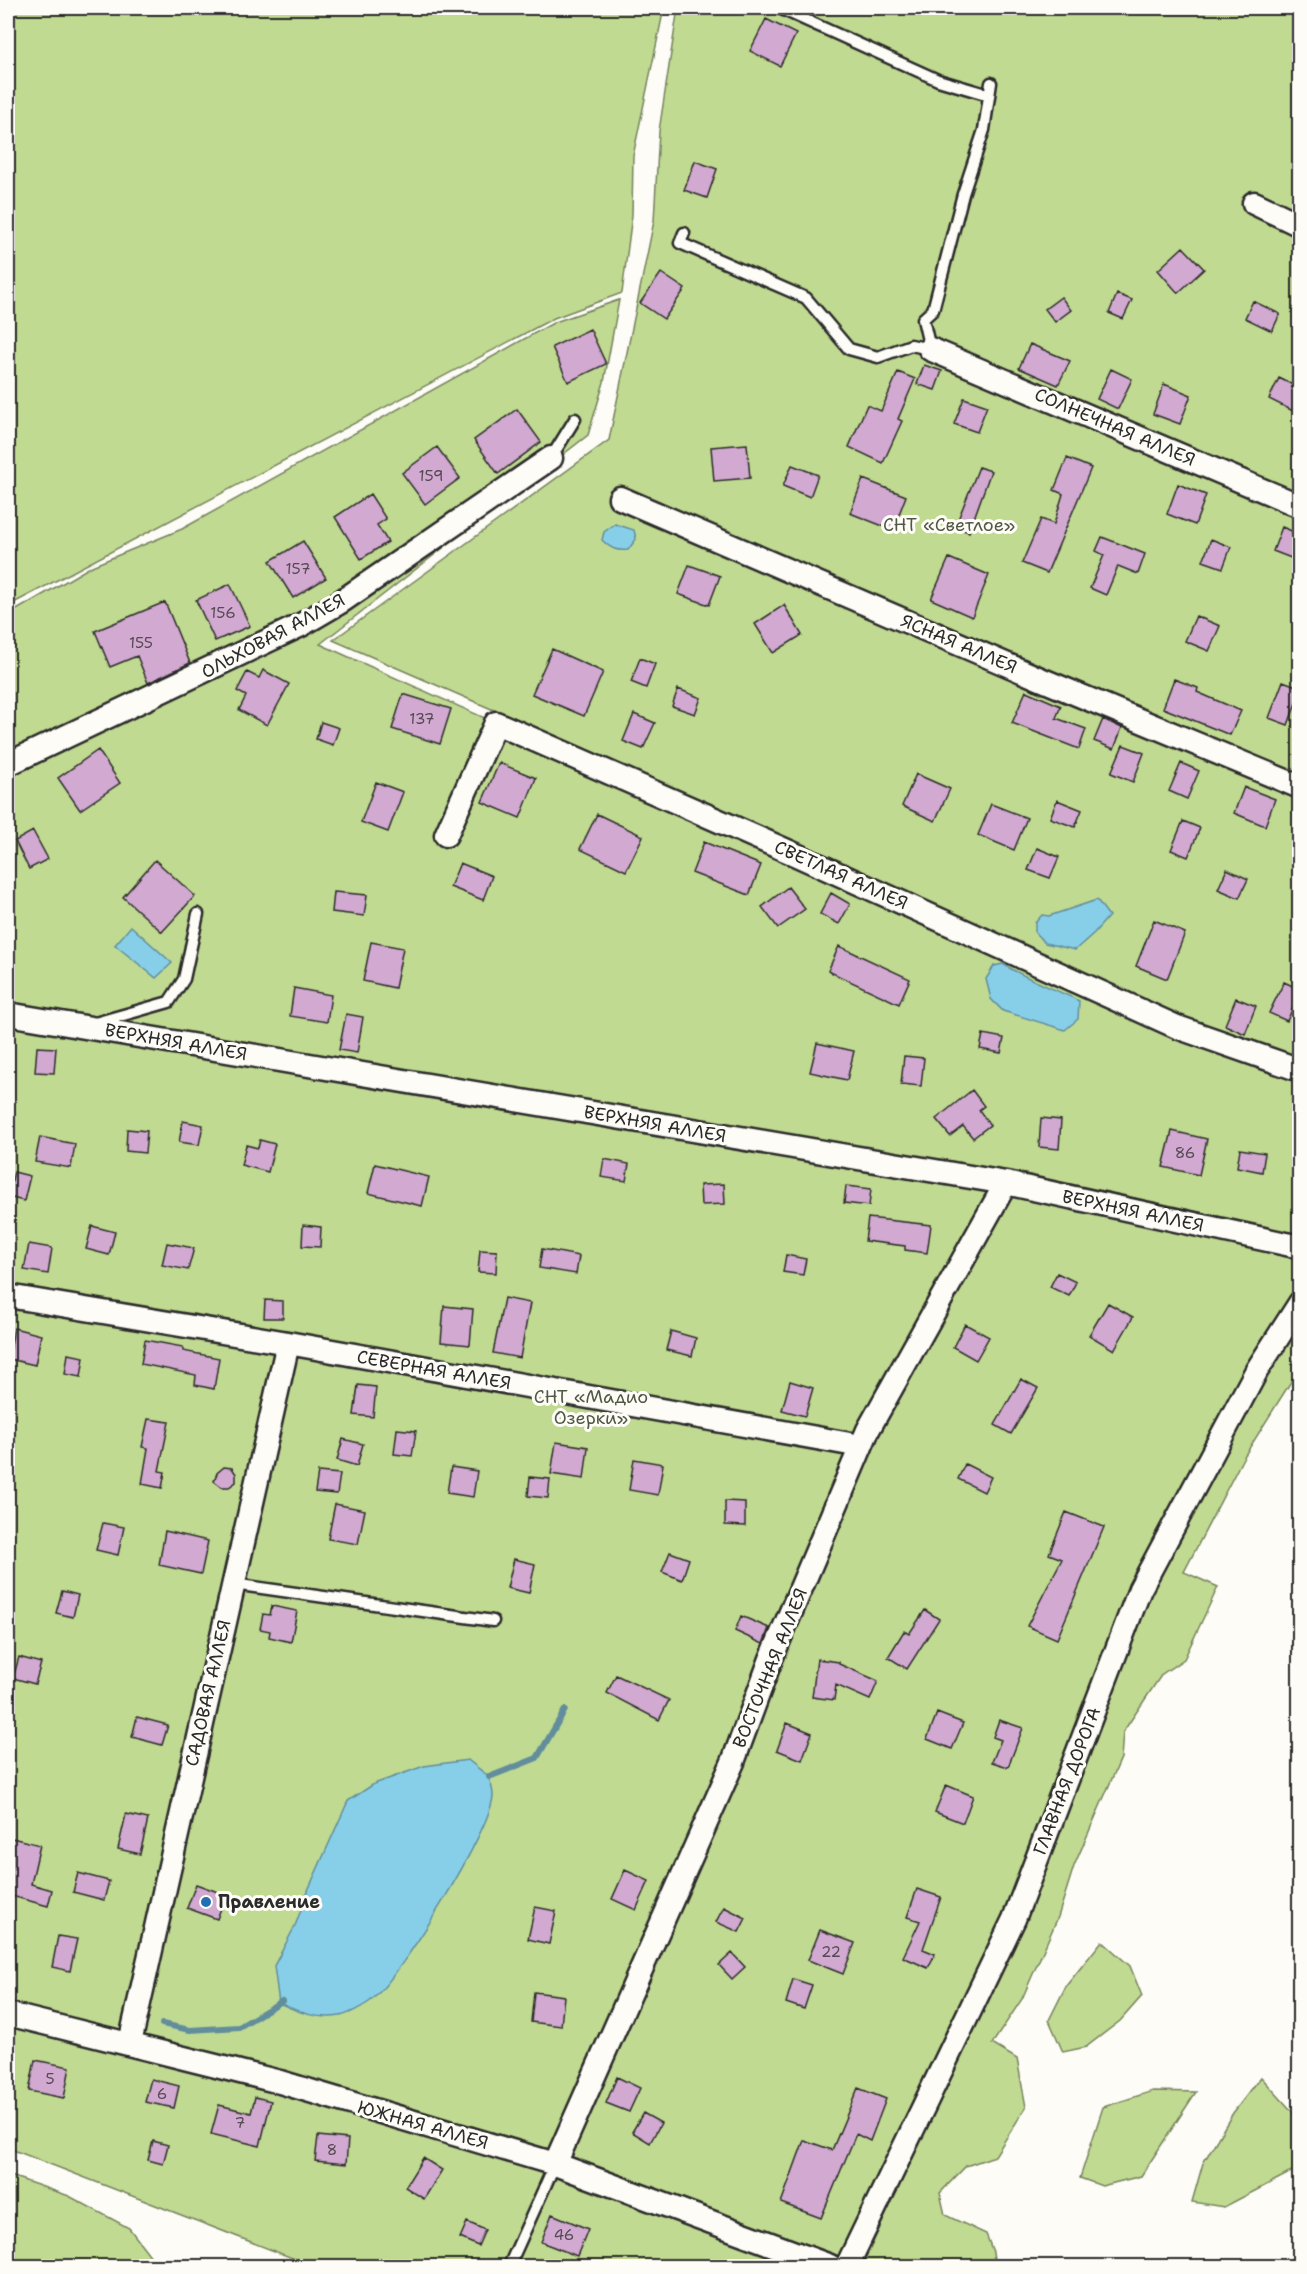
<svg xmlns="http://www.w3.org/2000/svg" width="1307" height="2274" viewBox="0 0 1307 2274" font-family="'Shantell Sans',sans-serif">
	<rect width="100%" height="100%" fill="#fdfcf7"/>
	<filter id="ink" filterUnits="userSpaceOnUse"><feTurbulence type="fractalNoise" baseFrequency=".0167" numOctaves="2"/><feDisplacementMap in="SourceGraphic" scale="12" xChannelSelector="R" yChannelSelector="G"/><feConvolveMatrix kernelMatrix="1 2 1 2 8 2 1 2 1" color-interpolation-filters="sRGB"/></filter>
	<g filter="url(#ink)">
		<path fill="#c0da91" stroke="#76825e" stroke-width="1.5" d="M8,8H664L633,156L632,215L622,293L554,318L8,606Z
			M678,8H1299V1315L1146,1591L852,2266H313L8,2148V615L92,566L182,529L555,322L619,300L604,382L588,435L320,644L1157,1020L799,843L333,640L609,440L654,221L659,131Z
			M1299,1325V1369L1243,1458L1184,1572L1218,1587L1184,1659L1162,1674L1123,1732L1121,1758L1074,1866L1058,1917L1022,1999L992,2044L1017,2059L1026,2107L995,2156L966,2166L940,2193L945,2215L986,2234L993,2252L995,2266H862L1034,1898L1114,1676L1149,1592L1266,1372Z
			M1102,1941L1130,1966L1142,1996L1120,2021L1086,2047L1063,2052L1049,2020L1066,1986Z
			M1261,2077L1299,2119V2168L1224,2207L1192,2202L1203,2163L1233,2113Z
			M1153,2091L1196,2092L1141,2176L1102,2186L1080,2178L1103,2107Z
			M8,2175L69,2196L129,2228L158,2266H8Z"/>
		<path fill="#87cfe8" stroke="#628d9c" stroke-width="1.5" d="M615,524L634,530L636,539L628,550C616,551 611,549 602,540L604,532Z
			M1097,900L1109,916L1094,933L1075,950L1045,943L1035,933V923L1042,915L1049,916Z
			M131,926L172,963L156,978L115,945Z
			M1003,964C1026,979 1053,988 1079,1001L1078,1019L1065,1030L1003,1011L991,999L986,979L994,966Z
			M468,1760L489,1777C490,1782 493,1789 493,1795C493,1827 397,1983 369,2002C362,2007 349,2014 340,2016C317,2020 299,2012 279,2003L274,1966L295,1926L309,1888L348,1801L374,1784L424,1766Z"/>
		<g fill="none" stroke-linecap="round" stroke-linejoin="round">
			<path stroke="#628d9c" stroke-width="6" d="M489,1777L537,1758L565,1710
				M162,2024L190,2030L239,2027L282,2001"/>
		</g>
		<path fill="#d2a9d0" stroke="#2b2b2b" stroke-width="1.5" d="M766,19L796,34L780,66L750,51Z
			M695,161L717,169L707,198L684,190Z
			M1183,247L1204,269L1178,293L1158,270Z
			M661,273L685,289L664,319L640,303Z
			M1117,294L1132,300L1123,319L1109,313Z
			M1061,297L1071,310L1055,322L1045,309Z
			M1253,301L1280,314L1272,331L1245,318Z
			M590,329L606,364L568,382L552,347Z
			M1030,344L1070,361L1058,385L1019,368Z
			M924,365L942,371L935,390L917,384Z
			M1111,369L1132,379L1118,409L1097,399Z
			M898,372L915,379L898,419L902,421L883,463L849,447L867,405L881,411Z
			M1279,378L1299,388V414L1269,399Z
			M1164,384L1191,395L1180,424L1153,414Z
			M964,398L987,406L977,432L954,424Z
			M517,409L541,442L498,474L474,440Z
			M747,444L750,478L714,481L711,447Z
			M437,447L460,478L425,504L402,473Z
			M1067,458L1091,468L1047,573L1022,563L1041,519L1054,524L1063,494L1054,490Z
			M792,465L818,475L810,497L783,486Z
			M979,467L991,471L969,532L955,527Z
			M863,479L906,496L893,530L850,513Z
			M1178,484L1206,495L1195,525L1167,514Z
			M370,494L386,519L377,525L388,542L361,559L335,517Z
			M1282,527L1299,534L1291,558L1273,551Z
			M1102,537L1145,554L1138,574L1118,566L1106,595L1090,588L1104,555L1096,551Z
			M1211,539L1231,547L1223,568L1203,561Z
			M303,541L326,578L293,598L270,561Z
			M949,558L989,575L972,617L931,599Z
			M689,565L720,576L709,605L678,594Z
			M230,584L250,626L215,641L196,600Z
			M165,602L190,663L148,683L137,656L110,667L95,631Z
			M784,605L802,635L773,653L755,624Z
			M1196,616L1220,626L1209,651L1185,641Z
			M552,649L603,672L584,716L532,694Z
			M640,658L655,664L646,688L631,682Z
			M263,670L289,684L267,725L239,710L246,696L237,691L247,672L259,678Z
			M1174,679L1198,688L1197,692L1241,711L1230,735L1163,708Z
			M1283,681L1299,687V695L1288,725L1269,718Z
			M678,689L701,698L695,714L672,706Z
			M1026,691L1061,706L1056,718L1086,729L1079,749L1012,723Z
			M403,694L451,709L440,744L392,729Z
			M634,714L655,723L643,749L623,741Z
			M1103,719L1122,728L1114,749L1094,741Z
			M321,722L339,728L333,745L316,739Z
			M1123,745L1144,753L1133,782L1111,773Z
			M98,750L120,783L80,810L58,778Z
			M499,763L536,778L520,818L482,802Z
			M1181,763L1199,771L1187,799L1169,791Z
			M916,774L950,789L935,821L902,806Z
			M376,782L403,792L388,832L361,822Z
			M1244,787L1275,799L1265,826L1234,813Z
			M1057,800L1082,810L1075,827L1050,818Z
			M991,804L1027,818L1014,850L978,835Z
			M597,814L643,836L626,871L580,849Z
			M1183,821L1200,828L1188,857L1171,850Z
			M33,831L48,859L29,869L15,841Z
			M704,842L761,865L749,895L692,873Z
			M1037,848L1059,857L1050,878L1028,870Z
			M155,860L195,896L162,932L123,897Z
			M460,863L492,876L483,900L450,887Z
			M1227,869L1248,879L1239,898L1218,889Z
			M788,887L805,909L778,928L762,907Z
			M334,892L367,895L364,916L332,912Z
			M831,893L850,904L839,924L820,914Z
			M1154,920L1185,933L1167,979L1136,966Z
			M371,942L403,948L395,988L363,981Z
			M839,946L910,979L899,1004L828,971Z
			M1284,982L1299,989V994L1287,1021L1269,1013Z
			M294,988L331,995L327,1022L290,1016Z
			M1236,998L1256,1006L1245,1034L1225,1025Z
			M346,1014L363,1017L357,1053L339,1050Z
			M983,1034L1004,1038L1001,1053L980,1049Z
			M817,1043L854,1051L847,1080L810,1072Z
			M37,1047L56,1048L54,1073L35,1072Z
			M904,1056L924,1058L921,1086L901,1084Z
			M972,1090L984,1106L979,1110L990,1125L973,1138L963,1126L950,1136L936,1119Z
			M1041,1118L1061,1120L1059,1149L1039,1147Z
			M183,1121L203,1125L199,1145L179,1142Z
			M127,1129L147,1131L145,1153L126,1151Z
			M1172,1131L1207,1139L1199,1175L1163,1167Z
			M40,1137L75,1144L71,1168L35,1162Z
			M260,1140L275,1144L268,1172L241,1165L246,1145L258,1148Z
			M1240,1149L1265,1153L1262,1172L1237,1167Z
			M604,1159L629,1164L626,1181L601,1177Z
			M375,1164L429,1177L422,1206L368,1193Z
			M14,1172L30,1176L24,1201L8,1197Z
			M724,1184L725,1204L701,1205L700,1185Z
			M846,1186L871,1189L869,1206L844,1203Z
			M868,1218L931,1225L927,1253L905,1250V1246L865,1241Z
			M303,1225L321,1227L320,1247L302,1246Z
			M92,1226L115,1232L109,1255L86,1249Z
			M167,1243L194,1248L188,1270L162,1265Z
			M29,1244L52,1248L48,1274L24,1270Z
			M542,1249L579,1256L576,1274L539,1268Z
			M480,1250L497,1251L496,1273L478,1272Z
			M786,1255L806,1259L803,1275L783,1272Z
			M1057,1273L1076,1282L1069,1296L1050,1287Z
			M504,1298L530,1303L520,1358L493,1353Z
			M265,1300L283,1301V1318H264Z
			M1108,1303L1133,1317L1114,1350L1089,1335Z
			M444,1306L473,1309L470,1345L441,1342Z
			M965,1324L989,1337L976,1360L953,1347Z
			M14,1328L41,1335L35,1365L9,1359Z
			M671,1331L696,1338L692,1356L666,1350Z
			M145,1340L183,1347V1351L219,1358L214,1389L195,1385L196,1375L141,1364Z
			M68,1354L84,1357L81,1377L65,1374Z
			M1021,1379L1038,1388L1011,1434L995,1425Z
			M790,1381L813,1388L805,1416L782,1410Z
			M358,1385L376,1387L373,1417L354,1415Z
			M148,1419L169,1422L159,1471L165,1472L162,1488L142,1484L148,1448L142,1447Z
			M397,1429L416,1431L412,1456L394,1454Z
			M343,1439L363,1444L357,1466L337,1460Z
			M556,1442L588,1447L584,1479L551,1474Z
			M634,1459L663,1464L658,1495L629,1490Z
			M965,1464L991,1477L984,1492L958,1479Z
			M224,1467L232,1468L236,1474V1482L229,1487H222L214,1481L217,1473Z
			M451,1467L477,1471L473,1497L447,1493Z
			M318,1472L340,1474L337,1494L315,1492Z
			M530,1477L550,1479L548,1498L528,1496Z
			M725,1501L745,1502V1526L725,1525Z
			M335,1504L365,1510L358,1544L328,1539Z
			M1066,1512L1104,1527L1057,1639L1027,1626L1062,1559L1049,1554Z
			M103,1523L124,1527L118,1555L96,1550Z
			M165,1531L208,1541L201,1574L159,1565Z
			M670,1552L689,1559L682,1580L662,1572Z
			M514,1559L535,1564L529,1593L507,1588Z
			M62,1591L78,1595L73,1617L56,1613Z
			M272,1606L297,1611L291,1642L269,1637L270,1631L260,1629L263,1614L270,1615Z
			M925,1610L939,1619L907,1669L888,1657L904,1631L909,1634Z
			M741,1616L769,1628L763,1644L735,1631Z
			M19,1657L41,1663L35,1684L13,1678Z
			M817,1659L839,1662V1664L878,1681L870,1700L836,1685L834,1700L812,1697Z
			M616,1675L669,1700L659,1720L607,1693Z
			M937,1713L963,1723L952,1749L927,1739Z
			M137,1717L168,1725L162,1745L132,1737Z
			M999,1720L1023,1728L1008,1767L992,1762L1001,1740L993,1737Z
			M787,1723L812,1733L802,1760L777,1750Z
			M946,1785L973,1796L963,1823L935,1812Z
			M126,1814L148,1819L140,1854L118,1849Z
			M8,1837L40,1845L31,1884L52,1890L48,1906L8,1895Z
			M625,1870L649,1881L636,1910L612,1899Z
			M78,1873L109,1881L104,1900L73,1892Z
			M196,1884L226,1895L217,1919L187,1908Z
			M917,1889L941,1897L923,1949L935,1954L928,1968L903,1957L920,1921L907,1917Z
			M535,1907L556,1911L549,1944L528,1939Z
			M724,1907L746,1918L739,1932L716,1922Z
			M820,1930L855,1943L843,1974L808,1960Z
			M58,1936L77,1939L70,1971L52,1967Z
			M732,1953L745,1967L732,1979L719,1965Z
			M793,1979L812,1985L804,2009L786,2003Z
			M534,1992L564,1996L561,2026L531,2022Z
			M35,2060L70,2067L64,2098L29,2091Z
			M617,2077L640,2088L629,2112L606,2103Z
			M151,2079L179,2086L174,2108L145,2102Z
			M858,2088L886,2099L870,2141L856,2134L821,2218L781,2203L804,2140L832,2150Z
			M255,2097L271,2101L260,2146L211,2134L219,2105L251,2113Z
			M643,2113L661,2123L650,2143L632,2132Z
			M318,2136L348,2139L346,2164L315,2161Z
			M153,2141L168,2145L163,2164L148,2160Z
			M423,2158L442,2170L424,2199L405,2187Z
			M552,2214L588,2229L577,2256L541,2242Z
			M467,2222L485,2230L478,2246L460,2238Z"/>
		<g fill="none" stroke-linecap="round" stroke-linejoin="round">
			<g stroke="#2b2b2b" stroke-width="15">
				<path id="service" d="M779,8L938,80L989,95
					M684,233L680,243L806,298L849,349L878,357L911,345L930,349L923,319L933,310L963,194L984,130L991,83
					M551,458L575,419
					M95,1023L169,1002L184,979L198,914
					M233,1584L493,1621
					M509,2266L555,2164"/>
			</g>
			<g stroke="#2b2b2b" stroke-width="27">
				<path id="minor" d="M1254,203L1300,225
					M930,349L1300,506
					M620,498L1038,678L1300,787
					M8,764L301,625L342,601L551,458
					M446,835L496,723L792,853L1177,1027L1300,1070
					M8,1014L1006,1183L1300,1247
					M8,1296L288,1343L861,1446
					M8,2014L280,2082L555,2164L830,2266
					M130,2043L288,1343
					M555,2164L733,1762L771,1659L868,1430L1006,1183
					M847,2266L1014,1919L1140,1589L1257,1370L1300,1303"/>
			</g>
			<use href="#service" stroke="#fdfcf7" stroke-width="10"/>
			<use href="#minor" stroke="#fdfcf7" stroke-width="22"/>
		</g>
	</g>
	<circle fill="#1f6fb2" stroke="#fdfcf7" stroke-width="2" cx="206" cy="1902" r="6"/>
	<g text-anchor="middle" stroke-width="6" stroke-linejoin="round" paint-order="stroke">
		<g font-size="15" fill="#554a54">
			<text x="431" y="481">159</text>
			<text x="298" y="574">157</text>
			<text x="223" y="618">156</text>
			<text x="141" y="648">155</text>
			<text x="422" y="724">137</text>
			<text x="1185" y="1158">86</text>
			<text x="831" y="1957">22</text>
			<text x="50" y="2084">5</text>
			<text x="162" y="2099">6</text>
			<text x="240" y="2128">7</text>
			<text x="332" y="2155">8</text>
			<text x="564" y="2240">46</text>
		</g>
		<g font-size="18" fill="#2b2b2b" stroke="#fdfcf7">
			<text transform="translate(1115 427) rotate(23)" y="6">СОЛНЕЧНАЯ АЛЛЕЯ</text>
			<text transform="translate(273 636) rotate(-28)" y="6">ОЛЬХОВАЯ АЛЛЕЯ</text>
			<text transform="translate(959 644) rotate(23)" y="6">ЯСНАЯ АЛЛЕЯ</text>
			<text transform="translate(841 875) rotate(24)" y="6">СВЕТЛАЯ АЛЛЕЯ</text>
			<text transform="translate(176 1042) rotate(10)" y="6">ВЕРХНЯЯ АЛЛЕЯ</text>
			<text transform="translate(655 1124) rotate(10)" y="6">ВЕРХНЯЯ АЛЛЕЯ</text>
			<text transform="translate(1133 1211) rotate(12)" y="6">ВЕРХНЯЯ АЛЛЕЯ</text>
			<text transform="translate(434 1370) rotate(10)" y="6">СЕВЕРНАЯ АЛЛЕЯ</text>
			<text transform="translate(770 1668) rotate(-68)" y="6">ВОСТОЧНАЯ АЛЛЕЯ</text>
			<text transform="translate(208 1693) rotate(-77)" y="6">САДОВАЯ АЛЛЕЯ</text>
			<text transform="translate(1067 1781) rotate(-69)" y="6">ГЛАВНАЯ ДОРОГА</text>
			<text transform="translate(423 2125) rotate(16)" y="6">ЮЖНАЯ АЛЛЕЯ</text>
		</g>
		<g font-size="18" fill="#505744" stroke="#fdfcf7">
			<text x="949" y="531">СНТ «Светлое»</text>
			<text x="591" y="1403">СНТ «Мадио<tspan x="591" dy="21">Озерки»</tspan></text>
		</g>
		<g font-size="18" font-weight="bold" fill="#2b2b2b" stroke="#fdfcf7" text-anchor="start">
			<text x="218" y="1908">Правление</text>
		</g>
	</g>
	<rect width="1307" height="2274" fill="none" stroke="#fdfcf7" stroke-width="30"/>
	<rect x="15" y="15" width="1277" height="2244" fill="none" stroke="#2b2b2b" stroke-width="2" filter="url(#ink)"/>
</svg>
